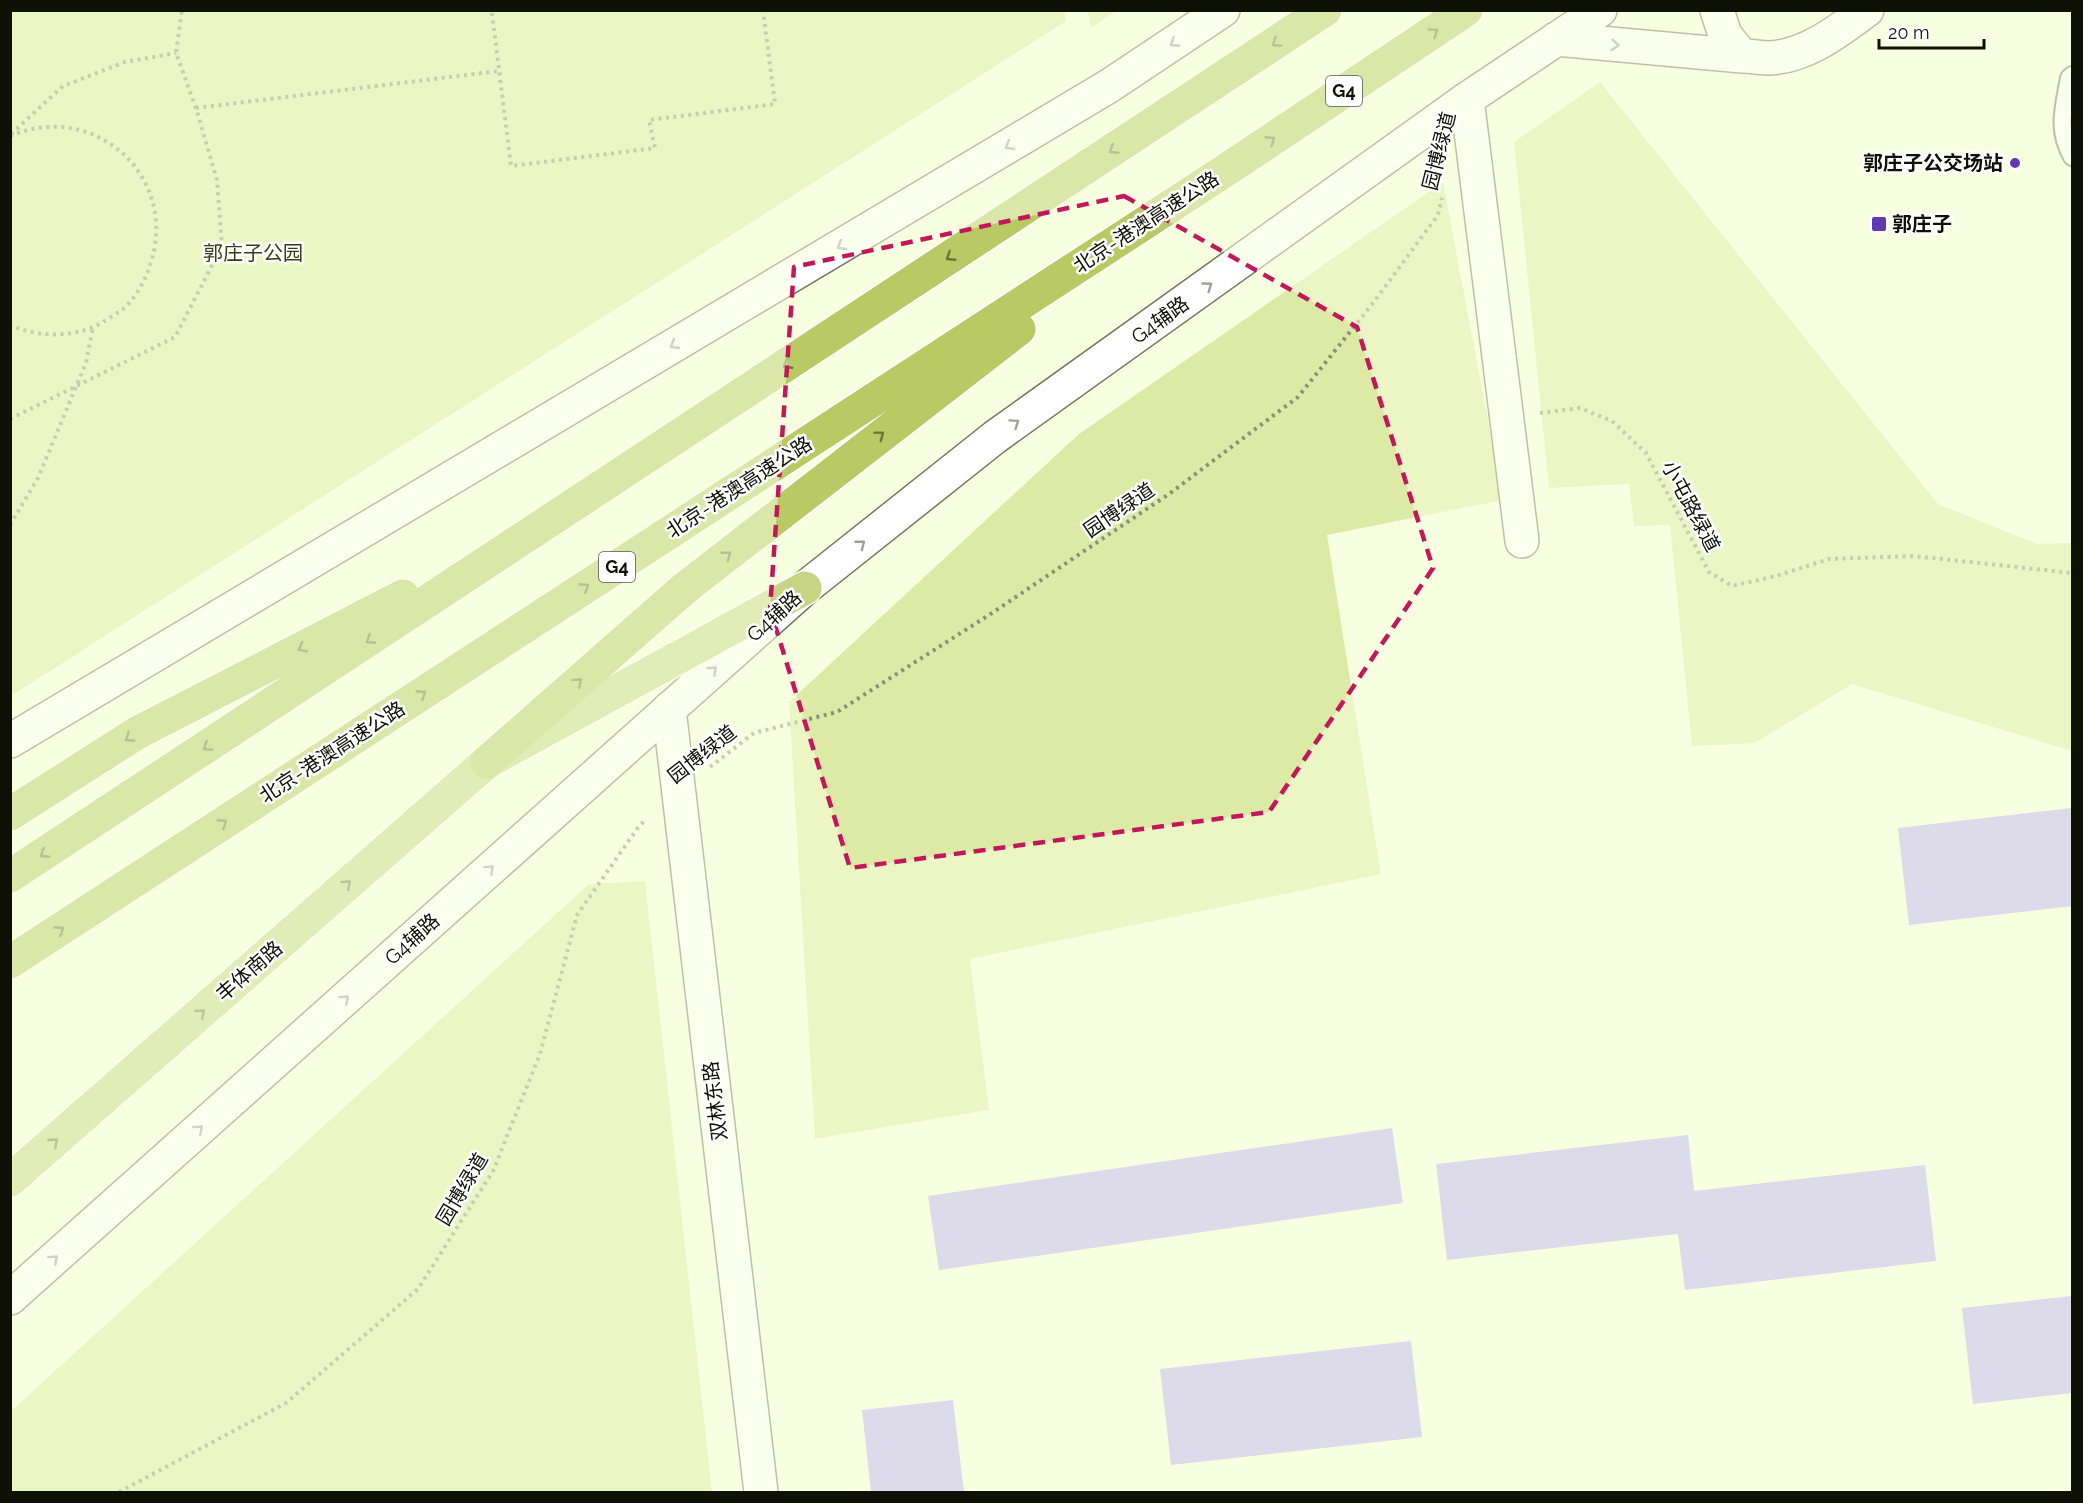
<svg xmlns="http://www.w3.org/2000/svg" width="2083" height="1503" viewBox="0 0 2083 1503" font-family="Raleway,'Noto Sans SC',sans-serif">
	<rect width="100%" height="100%" fill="#f8ffe0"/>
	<path fill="#ddeaa5" d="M11,10H1064L1066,21L11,696Z
		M1088,11V10L1116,11L1091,28Z
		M1600,82L1938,504L2037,544L2072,543V751L1852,684L1755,743L1692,746L1670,525L1634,526L1629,484L1549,488L1514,142Z
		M1443,182L1503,500L1327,535L1381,874L970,959L989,1110L815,1139L789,702L1079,434Z
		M645,881L712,1492H11V1411L589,884Z"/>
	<path fill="#bcadf6" d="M2072,808V906L1909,925L1898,828Z
		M1392,1128L1403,1203L939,1270L928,1196Z
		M1688,1135L1694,1191L1925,1165L1936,1261L1685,1290L1678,1234L1447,1260L1436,1164Z
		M2072,1296V1393L1973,1404L1962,1308Z
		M1411,1341L1422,1437L1171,1465L1160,1369Z
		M953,1400L964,1492H871L862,1410Z"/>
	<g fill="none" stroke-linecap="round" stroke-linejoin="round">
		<g stroke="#73785d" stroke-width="20">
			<path id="service" d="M2072,75L2069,78C2064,107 2056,129 2072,157"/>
		</g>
		<g stroke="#73785d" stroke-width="36">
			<path id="minor" d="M1467,99L1522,541
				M669,709L761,1492"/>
		</g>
		<g stroke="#73785d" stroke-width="36">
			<path id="tertiary" d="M1556,39L1742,56L1725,35L1717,10
				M1742,56C1751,56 1761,58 1770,58C1807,56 1838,31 1867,10
				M10,741L1109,86L1223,10
				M10,1298L805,588L995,437L1467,99L1600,10"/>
		</g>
		<g stroke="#fff" stroke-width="36">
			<path id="trunk" d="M10,1180L487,762L805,588"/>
		</g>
		<g stroke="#fff" stroke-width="36">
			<path id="motorway" d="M487,762L685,588L1019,329
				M10,814L137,733L403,596
				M10,876L1325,10
				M10,962L1223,172L1466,10"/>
		</g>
		<path stroke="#8b907b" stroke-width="4" stroke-dasharray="3 4.5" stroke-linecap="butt" d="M492,13L511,166L655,148L649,120L775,104L763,10
			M196,108L499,71
			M11,134L63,86L125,62L176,53
			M10,136C97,99 182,180 149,268C144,283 134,300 122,310C116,314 109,318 103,322C76,338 39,338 10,325
			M1540,413L1580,408L1612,421L1646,453L1709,572L1732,586L1776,576L1829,559L1914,556L2072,573
			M10,419L175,337L222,246L217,180L196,108L176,53L182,10
			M10,525L38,478L86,363L93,327
			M710,767L754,733L837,712L989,615L1169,494L1298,397L1373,303L1438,215L1442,198
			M119,1492L286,1403L418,1289L493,1171L540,1054L577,915L639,826L647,819"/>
		<use href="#service" stroke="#fff" stroke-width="16"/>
		<use href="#minor" stroke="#fff" stroke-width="33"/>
		<use href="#tertiary" stroke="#fff" stroke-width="33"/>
		<use href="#trunk" stroke="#c7d483" stroke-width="33"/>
		<use href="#motorway" stroke="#b9ca64" stroke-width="33"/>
	</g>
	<defs><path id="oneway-chevron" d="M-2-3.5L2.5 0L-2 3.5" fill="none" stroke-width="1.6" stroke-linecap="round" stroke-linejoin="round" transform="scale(1.5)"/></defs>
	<g stroke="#6c773a">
		<use href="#oneway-chevron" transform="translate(1434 32) rotate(-34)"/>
		<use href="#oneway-chevron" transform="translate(1276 43) rotate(147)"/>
		<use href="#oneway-chevron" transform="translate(1271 140) rotate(-34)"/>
		<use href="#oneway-chevron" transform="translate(1113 150) rotate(147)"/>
		<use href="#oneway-chevron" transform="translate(950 257) rotate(147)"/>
		<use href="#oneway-chevron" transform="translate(787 365) rotate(147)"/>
		<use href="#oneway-chevron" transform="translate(880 435) rotate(-37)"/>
		<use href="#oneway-chevron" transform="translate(727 555) rotate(-38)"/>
		<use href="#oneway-chevron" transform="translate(585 587) rotate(-33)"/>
		<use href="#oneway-chevron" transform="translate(370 640) rotate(147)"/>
		<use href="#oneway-chevron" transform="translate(302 648) rotate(153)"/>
		<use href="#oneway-chevron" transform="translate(578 682) rotate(-41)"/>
		<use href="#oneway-chevron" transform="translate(422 694) rotate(-33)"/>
		<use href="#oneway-chevron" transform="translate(129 738) rotate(147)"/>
		<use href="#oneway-chevron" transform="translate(207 747) rotate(147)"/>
		<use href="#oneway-chevron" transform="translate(223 823) rotate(-33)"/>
		<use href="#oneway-chevron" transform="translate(44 854) rotate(147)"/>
		<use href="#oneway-chevron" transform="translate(60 930) rotate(-33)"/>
	</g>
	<g stroke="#9fa09c">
		<use href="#oneway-chevron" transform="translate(1174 43) rotate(147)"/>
		<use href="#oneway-chevron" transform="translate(1615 45) rotate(5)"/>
		<use href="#oneway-chevron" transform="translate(1009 146) rotate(149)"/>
		<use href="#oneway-chevron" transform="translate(841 246) rotate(149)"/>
		<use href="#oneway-chevron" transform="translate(1208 286) rotate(-36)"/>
		<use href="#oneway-chevron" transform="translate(674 345) rotate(149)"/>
		<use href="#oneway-chevron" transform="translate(1015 423) rotate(-35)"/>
		<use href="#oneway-chevron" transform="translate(861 544) rotate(-38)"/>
		<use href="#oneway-chevron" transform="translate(713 670) rotate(-42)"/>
		<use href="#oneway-chevron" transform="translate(490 869) rotate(-42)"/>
		<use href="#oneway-chevron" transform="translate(345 999) rotate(-42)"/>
		<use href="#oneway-chevron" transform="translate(199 1129) rotate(-42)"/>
		<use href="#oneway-chevron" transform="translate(54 1259) rotate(-42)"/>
	</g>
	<g stroke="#747c4b">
		<use href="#oneway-chevron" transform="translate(347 884) rotate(-41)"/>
		<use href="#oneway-chevron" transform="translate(201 1013) rotate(-41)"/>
		<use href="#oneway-chevron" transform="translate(54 1142) rotate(-41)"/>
	</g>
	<path d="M0 0H2083V1503H0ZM1124,196L1357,327L1433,568L1269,812L850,868L770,609L794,267Z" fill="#f8ffe0" fill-opacity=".55" fill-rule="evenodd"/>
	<path fill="none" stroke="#c2185b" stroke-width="4.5" stroke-dasharray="12 8" stroke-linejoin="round" d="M1124,196L1357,327L1433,568L1269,812L850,868L770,609L794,267Z"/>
	<g fill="#613ab2" stroke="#fff" stroke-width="2">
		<circle cx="2015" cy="163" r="6"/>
		<rect x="1871" y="216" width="16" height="16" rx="3"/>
	</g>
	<g text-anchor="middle" stroke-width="5" stroke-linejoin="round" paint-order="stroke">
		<g fill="#fff" stroke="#575851" stroke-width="1.5">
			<rect x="1326" y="76" width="36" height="30" rx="4.5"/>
			<rect x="599" y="552" width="36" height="30" rx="4.5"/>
		</g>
		<g font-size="18" font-weight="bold" fill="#0f1107">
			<text x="1344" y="97">G4</text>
			<text x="617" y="573">G4</text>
		</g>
		<g font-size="20" fill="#0f1107" stroke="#fff">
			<text transform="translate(1439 151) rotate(-76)" y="7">园博绿道</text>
			<text transform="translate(1146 222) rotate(-33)" y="7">北京-港澳高速公路</text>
			<text transform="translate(1160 320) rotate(-36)" y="7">G4辅路</text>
			<text transform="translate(739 487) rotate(-33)" y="7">北京-港澳高速公路</text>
			<text transform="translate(1691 506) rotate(62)" y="7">小屯路绿道</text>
			<text transform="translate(1119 510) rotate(-34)" y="7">园博绿道</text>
			<text transform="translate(774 616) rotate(-42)" y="7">G4辅路</text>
			<text transform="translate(332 752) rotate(-33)" y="7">北京-港澳高速公路</text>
			<text transform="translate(702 754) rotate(-38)" y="7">园博绿道</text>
			<text transform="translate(412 939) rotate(-42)" y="7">G4辅路</text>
			<text transform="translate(249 971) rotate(-41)" y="7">丰体南路</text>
			<text transform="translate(715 1101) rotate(-97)" y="7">双林东路</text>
			<text transform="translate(462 1189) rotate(-59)" y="7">园博绿道</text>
		</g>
		<g font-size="20" font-weight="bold" fill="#0f1107" stroke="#fff" text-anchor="end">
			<text x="2003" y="170">郭庄子公交场站</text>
			<text x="1892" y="231" text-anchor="start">郭庄子</text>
		</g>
		<g font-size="20" fill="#373e14" stroke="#fff">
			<text x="253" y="260">郭庄子公园</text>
		</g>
	</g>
	<rect width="2083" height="1503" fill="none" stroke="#0f1107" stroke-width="24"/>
	<path d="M1879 39v9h105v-9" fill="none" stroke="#0f1107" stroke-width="3"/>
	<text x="1888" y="39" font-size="18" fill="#0f1107" stroke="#ffffff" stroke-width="4.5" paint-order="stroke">20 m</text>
</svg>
